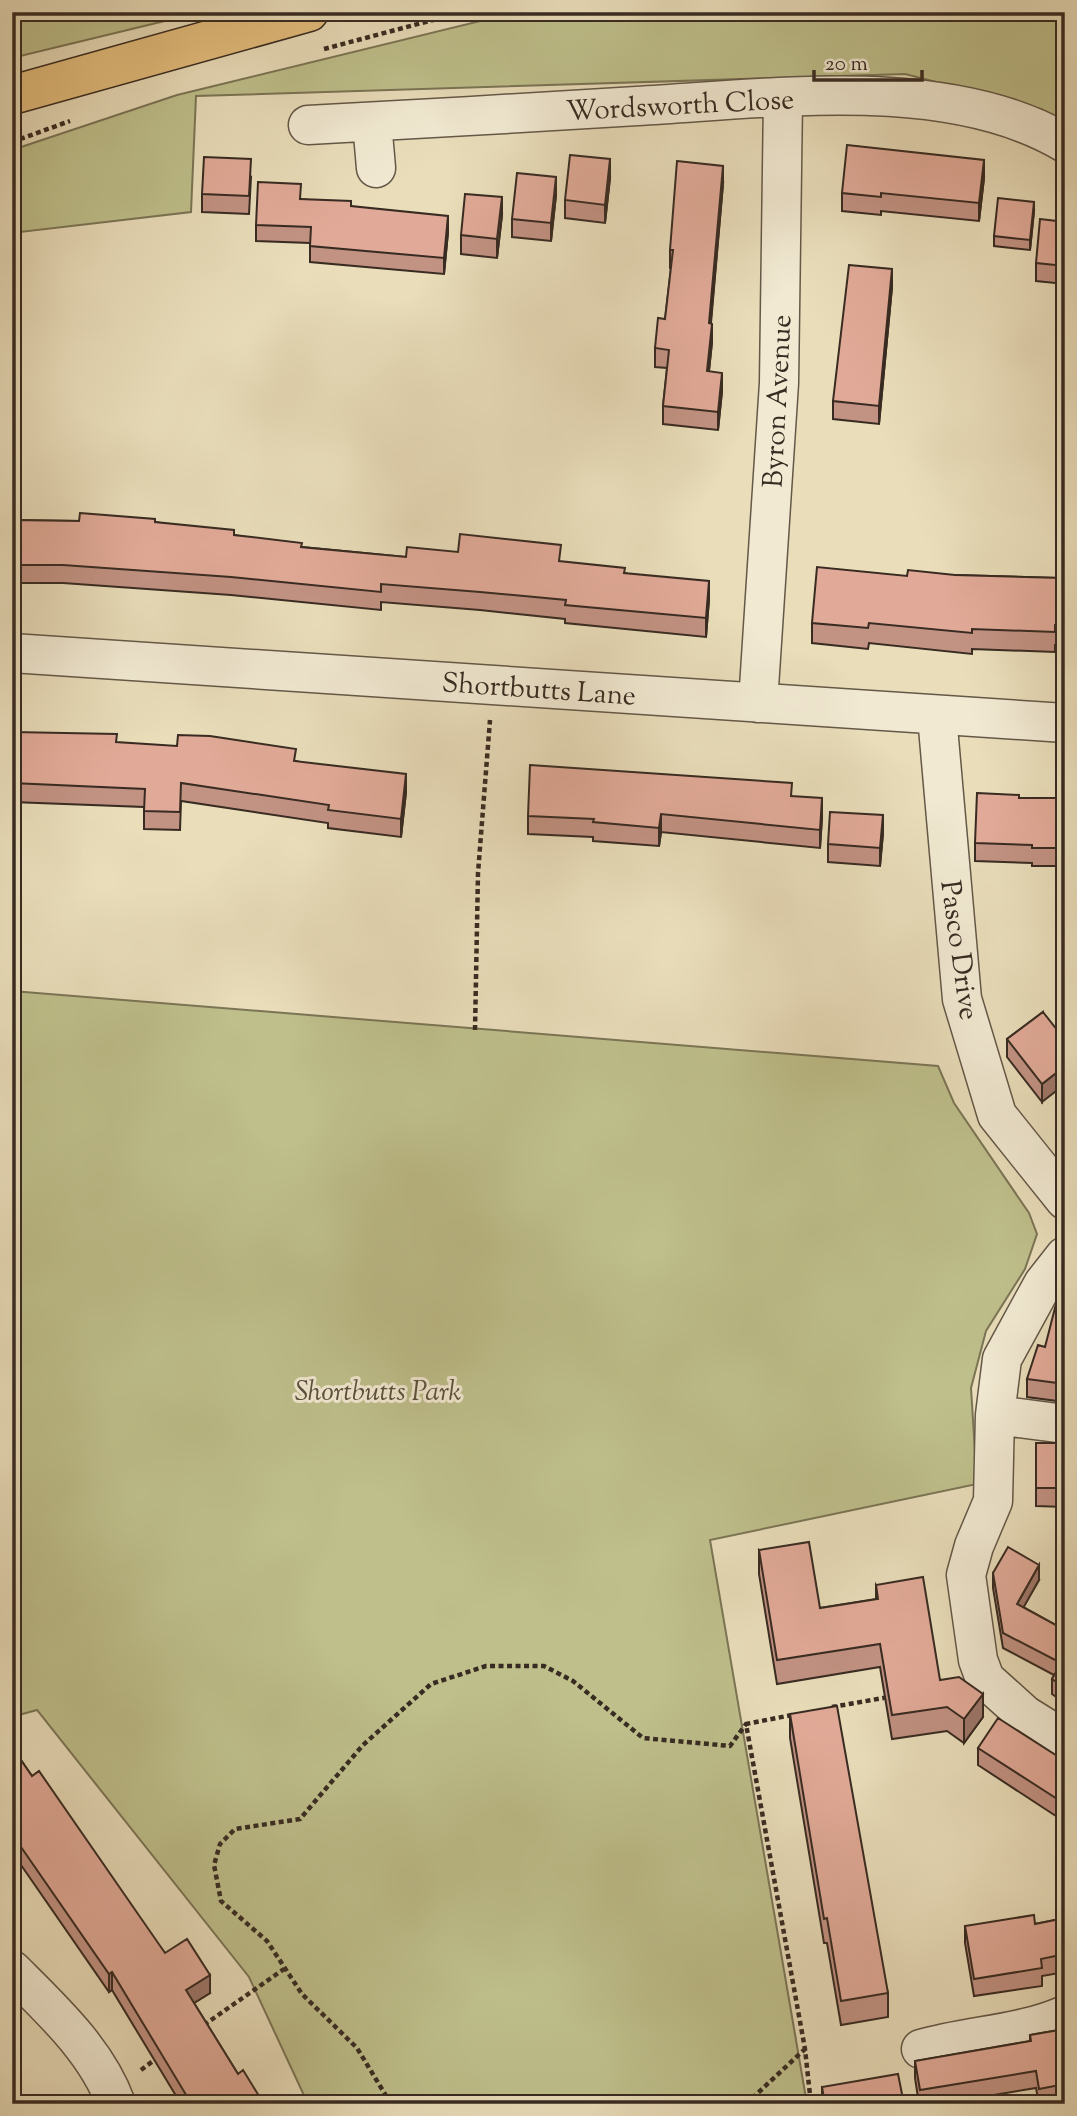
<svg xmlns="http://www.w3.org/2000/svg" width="1077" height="2116" viewBox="0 0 1077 2116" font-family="'Sorts Mill Goudy',serif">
	<rect width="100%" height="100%" fill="#e9ddba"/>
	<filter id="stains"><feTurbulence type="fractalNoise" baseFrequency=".00286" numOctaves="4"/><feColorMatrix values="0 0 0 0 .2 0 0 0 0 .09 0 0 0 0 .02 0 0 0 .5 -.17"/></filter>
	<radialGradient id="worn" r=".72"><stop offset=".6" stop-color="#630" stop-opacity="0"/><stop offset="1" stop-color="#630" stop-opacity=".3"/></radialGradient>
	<path fill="#bebf8b" stroke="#7b7556" stroke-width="2" d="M12,12H202L12,58Z
		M517,12H1065V123L1041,109L905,74L196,96L191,212L12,233V150L177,95Z
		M12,991L938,1066L954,1103L1029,1213L1037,1234L1025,1269L986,1331L971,1388L977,1484L710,1540L807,2104H308L249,1977L37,1710L12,1717Z"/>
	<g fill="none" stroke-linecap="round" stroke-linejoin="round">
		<g stroke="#645848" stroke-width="41">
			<path id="minor" d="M372,122L376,168
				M308,125C418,119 527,113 637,106C769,99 947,73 1065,143
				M12,653L1065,723
				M758,703L779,383L783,98
				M937,716L962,999L997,1115L1065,1200
				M1065,1256L1043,1284L1002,1359L995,1415L993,1501L974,1546L966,1575L978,1660L985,1679L1025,1715L1065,1740
				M995,1415L1065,1424
				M12,1970C51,2009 97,2051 116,2104
				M921,2049C968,2035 1020,2035 1065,2015"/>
		</g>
		<g stroke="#382b22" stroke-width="41">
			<path id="trunk" d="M12,95L309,12"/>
		</g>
		<path stroke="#382b22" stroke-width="4.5" stroke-dasharray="5 3.5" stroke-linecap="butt" d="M324,49L463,12
			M12,142L70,121
			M475,1030L478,873L490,720
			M832,1707L889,1697
			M792,1715L746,1724L805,2049L811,2104
			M204,2025L284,1969
			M141,2070L157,2058
			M391,2104L357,2048L302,1994L267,1941L221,1901L214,1865L220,1844L235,1829L300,1819L363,1745L431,1684L486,1666H544L573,1681L643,1738L730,1746L746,1724
			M746,2104L805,2049"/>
		<use href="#minor" stroke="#f1e9d2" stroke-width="38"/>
		<use href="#trunk" stroke="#e4be7d" stroke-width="38"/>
	</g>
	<path fill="#c29283" stroke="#382b22" stroke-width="2" d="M251,177L249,214L202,212V194Z
		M610,178L605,223L565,218V200Z
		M984,178L979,221L881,211V215L842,211V193Z
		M723,184L711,323L712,342L709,371L722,391L718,430L663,424V406L667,368L655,367V348L665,319L671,268H670V250Z
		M556,195L551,241L512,237V219Z
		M301,199L351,206L448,232L444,274L310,262V243L256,241V225Z
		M1034,211L1030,250L994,246V236Z
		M502,215L497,258L461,254V235Z
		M1065,222V284L1036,281V263Z
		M892,287L879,424L833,419V401Z
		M12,520L155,522L234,535L302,547L406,557L561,562L625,573L709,599L706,637L565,623V619L480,610L381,602V610L231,595L63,583H12Z
		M1065,558V646L1055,645V652L972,649V654L869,643L868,649L812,643V623L907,576L955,575L1061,578Z
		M12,732L296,761L406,792L401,837L328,828V823L181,801L180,830L144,829V807L12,802Z
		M792,796L822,817L820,848L661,832L659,846L593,841V837L528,834V816Z
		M1019,798H1065V866H1032V863L975,861V843Z
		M883,833L880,866L828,862V844Z
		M1043,1012L1042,1102L1007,1057V1039Z
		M1065,1303V1402L1027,1397V1379L1045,1347Z
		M1036,1443H1065V1507L1036,1506Z
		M759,1550L820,1608L876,1599V1585L940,1680L983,1717L964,1743L947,1731L892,1739L880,1667L777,1684L759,1574Z
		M993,1573L1039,1580L1023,1607L1065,1630V1703L1052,1694V1679L1054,1675L1003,1648L993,1588Z
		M790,1714L888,1993V2017L841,2025L827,1943H824L790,1738Z
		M12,1747L32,1776L165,1953L210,1993L194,2003L238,2074L264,2104H181L112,1990L109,1992L12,1852Z
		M978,1748L1065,1761V1822L978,1765Z
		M1065,1918V1972L1042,1976V1986L974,1996L965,1943V1926L1035,1924Z
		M1065,2029V2101L1050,2104H1039L1036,2088L940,2104H919L915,2078V2061L1030,2041V2035Z
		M822,2087L904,2104H822Z"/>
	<path fill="#9e776a" stroke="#382b22" stroke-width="2" d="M610,159V178L605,223V205Z
		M984,160V178L979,221V203Z
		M723,166V184L709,341V323Z
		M556,177V195L551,241V223Z
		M502,197V215L497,258V239Z
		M1034,202V211L1030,250V240Z
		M448,216V232L444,274V258Z
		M892,269V287L879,424V406Z
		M712,324V342L707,389V371Z
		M722,373V391L718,430V412Z
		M709,581V599L706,637V618Z
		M406,774V792L401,837V819Z
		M822,798V817L820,848V830Z
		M661,814V832L659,846V828Z
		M883,815V833L880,866V848Z
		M1065,1066V1084L1042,1102V1084Z
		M1039,1565V1580L1017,1619V1604Z
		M983,1694V1717L964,1743V1719Z
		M112,1972V1990L109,1992V1974Z
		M210,1975V1993L186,2008V1990Z"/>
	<path fill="#e1aa98" stroke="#382b22" stroke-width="2" d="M847,145L984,160L979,203L881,193V197L842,193Z
		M570,155L610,159L605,205L565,200Z
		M204,157L251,159L249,196L202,194Z
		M677,161L723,166L709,323L712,324L707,371L722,373L718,412L663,406L669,350L655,348L658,318L665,319L673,250H670Z
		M517,173L556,177L551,223L512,219Z
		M258,182L301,184L300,199L351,201V206L448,216L444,258L310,246L311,227L256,225Z
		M465,194L502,197L497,239L461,235Z
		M998,198L1034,202L1030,240L994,236Z
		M1040,219L1065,222V266L1036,263Z
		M849,265L892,269L879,406L833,401Z
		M80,513L155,519V522L234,530V535L302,543L301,547L406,557L407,547L458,552L460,534L561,545L559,561L625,568L624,573L709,581L706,618L565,605L566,600L480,592L381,584V592L231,577L63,565H12V520L79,521Z
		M1062,558H1065V626L1055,625V632L972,629V633L869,623L868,628L812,623L817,567L907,576L908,570L955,575L1061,578Z
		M12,732L117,734L116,742L177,746L178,735L210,736L296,749L294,761L406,774L401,819L328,810L329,805L181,783L180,812L144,811L145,789L12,783Z
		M530,765L792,783L791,796L822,798L820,830L661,814L659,828L593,822L594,819L528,816Z
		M977,793L1019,795V798H1065V848H1032V845L975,843Z
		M830,812L883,815L880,848L828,844Z
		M1043,1012L1065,1040V1066L1042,1084L1007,1039Z
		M1057,1300L1065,1303V1384L1027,1379L1038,1345L1045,1347Z
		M1036,1443H1065V1488H1036Z
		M809,1542L820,1608L878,1599L876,1585L923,1577L940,1680L959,1677L983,1694L964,1719L947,1707L892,1715L880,1644L777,1660L759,1550Z
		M1008,1547L1039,1565L1017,1604L1065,1630V1688L1052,1679L1061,1663L1003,1633L993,1573Z
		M837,1706L888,1993L841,2001L827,1918L824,1919L790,1714Z
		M998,1718L1065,1761V1804L978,1748Z
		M12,1747L32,1776L39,1771L165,1953L187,1939L210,1975L186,1990L238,2074L243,2070L264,2104H190L191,2103L112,1972L109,1974L12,1834Z
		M1034,1915L1035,1924L1065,1918V1954L1041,1959L1042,1968L974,1979L965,1926Z
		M1065,2029V2084L1039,2089L1036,2071L920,2090L915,2061L1031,2041L1030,2035Z
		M898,2074L904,2104H825L822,2087Z"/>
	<g text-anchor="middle" stroke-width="6" stroke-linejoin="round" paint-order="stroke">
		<g font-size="28" fill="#382b22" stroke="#f1e9d2">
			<text transform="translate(680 104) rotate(-3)" y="10">Wordsworth Close</text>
			<text transform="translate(776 401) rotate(-87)" y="10">Byron Avenue</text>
			<text transform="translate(539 688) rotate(4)" y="10">Shortbutts Lane</text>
			<text transform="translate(961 950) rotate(82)" y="10">Pasco Drive</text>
		</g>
		<g font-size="28" font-style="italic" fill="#5a503c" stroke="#f1e9d2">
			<text x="378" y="1400">Shortbutts Park</text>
		</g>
	</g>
	<rect width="1077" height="2116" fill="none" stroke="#e9ddba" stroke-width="42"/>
	<rect x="14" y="14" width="1049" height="2088" fill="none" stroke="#382b22" stroke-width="3.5"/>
	<rect x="21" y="21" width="1035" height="2074" fill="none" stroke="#382b22" stroke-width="2"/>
	<path d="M814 70v10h108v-10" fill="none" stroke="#382b22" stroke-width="3.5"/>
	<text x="825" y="70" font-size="21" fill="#382b22" stroke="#f1e9d2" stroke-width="5" paint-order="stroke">20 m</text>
	<rect width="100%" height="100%" filter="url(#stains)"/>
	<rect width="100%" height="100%" fill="url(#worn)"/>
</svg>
